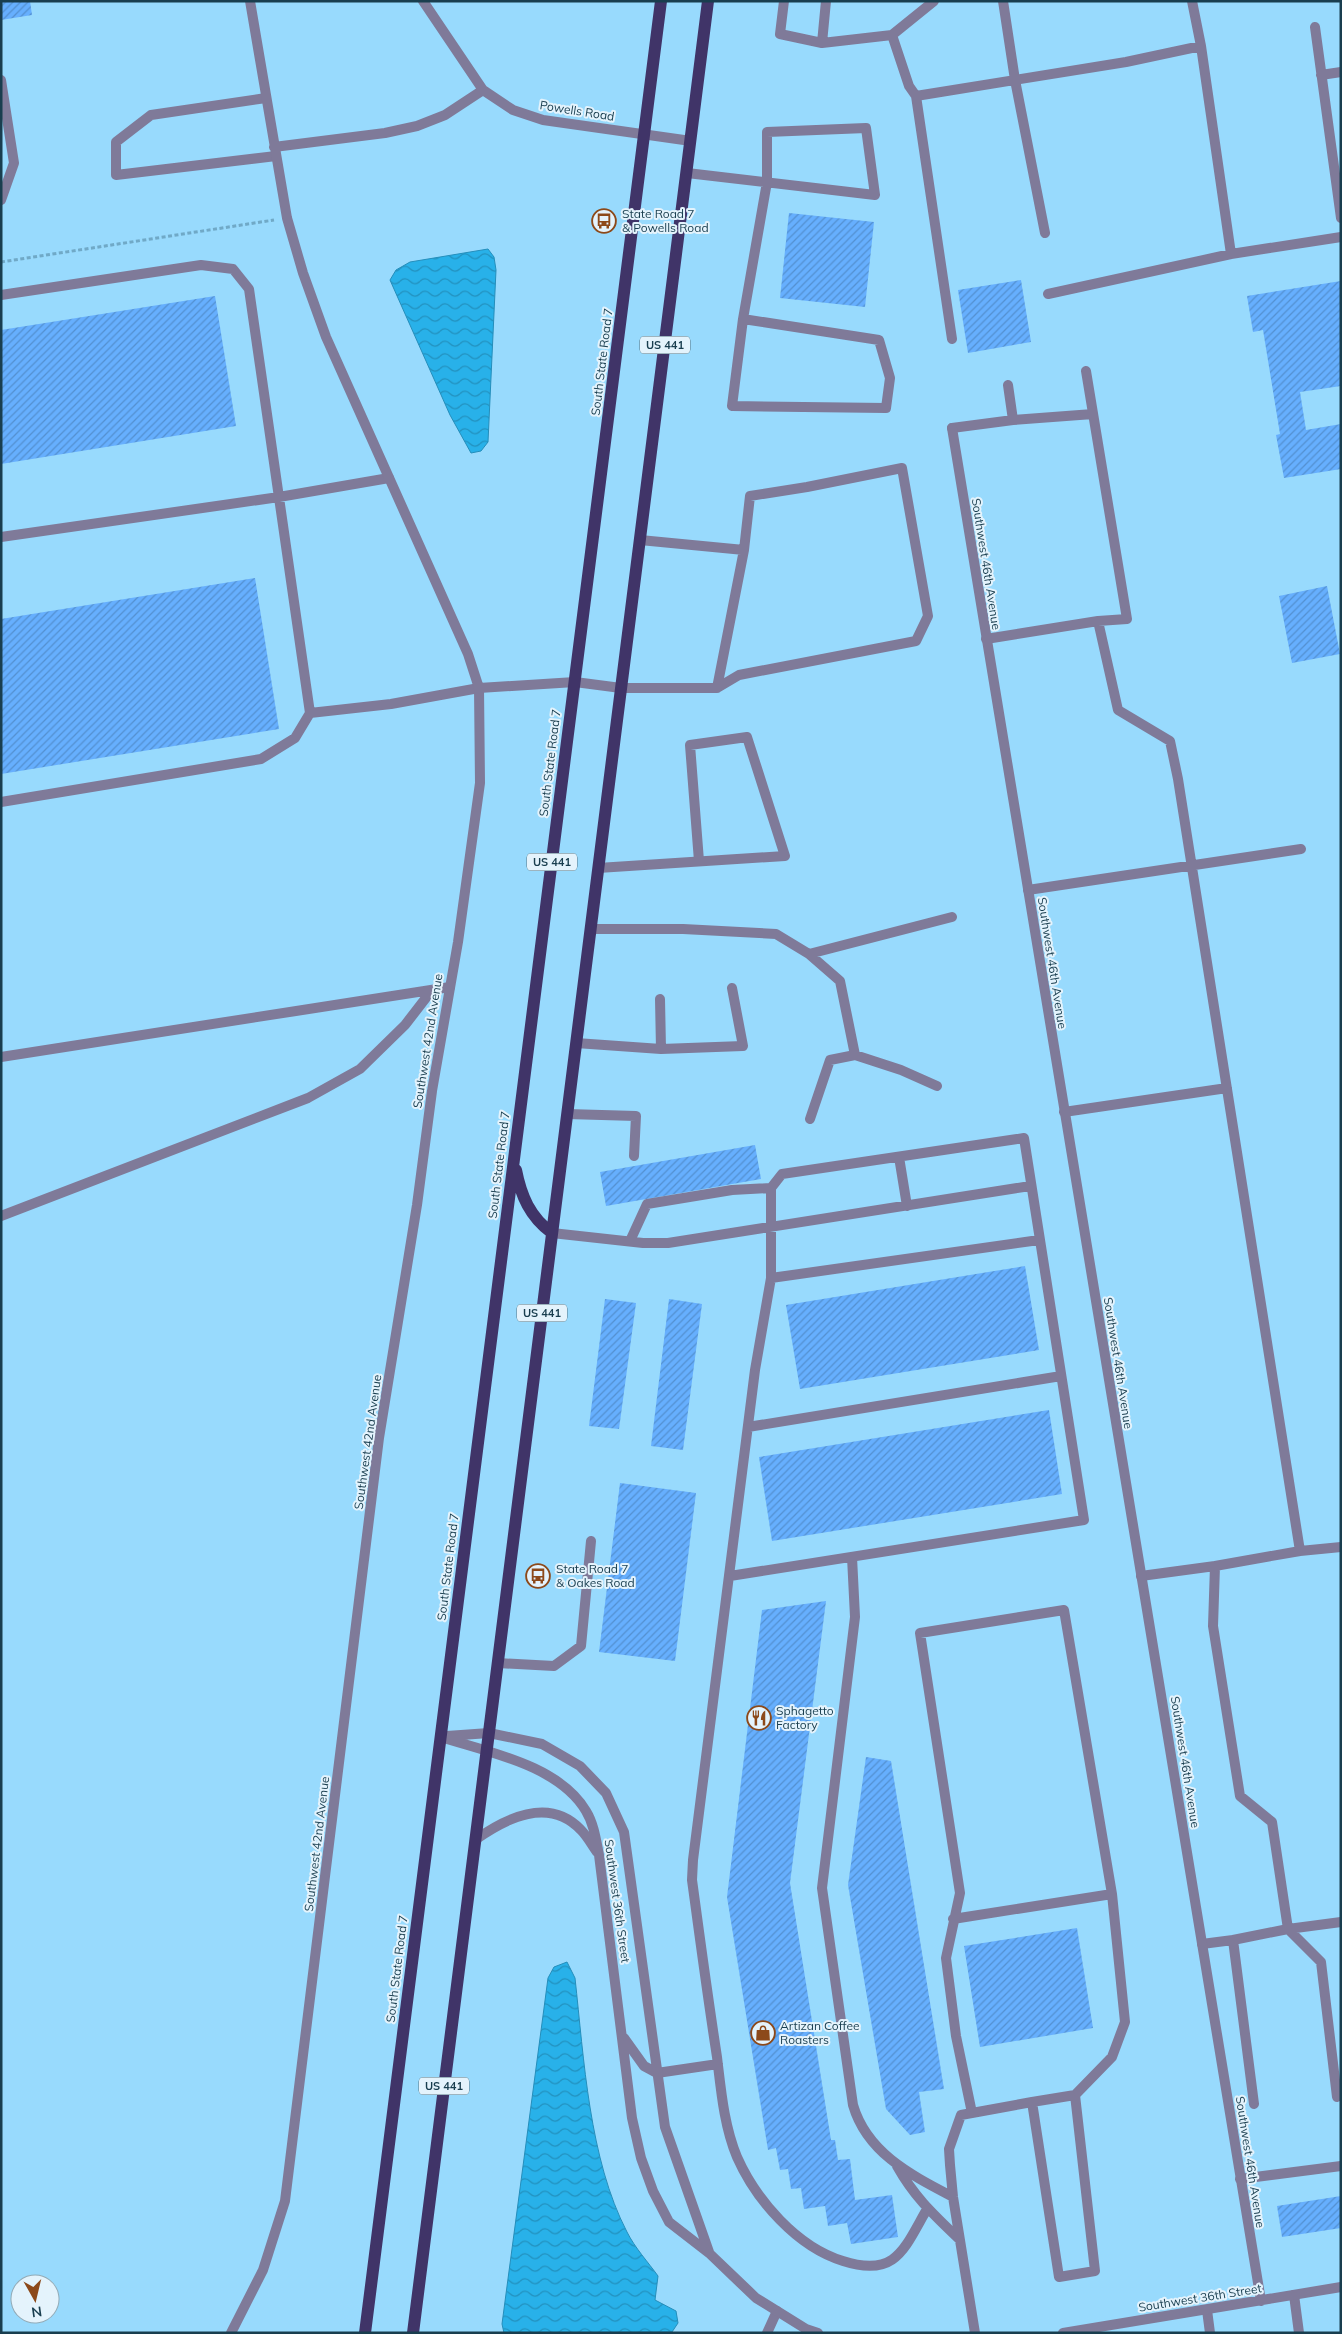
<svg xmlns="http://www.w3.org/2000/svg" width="1342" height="2334" viewBox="0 0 1342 2334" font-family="Mulish,sans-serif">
	<defs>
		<pattern id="water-waves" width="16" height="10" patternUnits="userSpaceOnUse" patternTransform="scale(1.25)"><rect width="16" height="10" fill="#28b1e9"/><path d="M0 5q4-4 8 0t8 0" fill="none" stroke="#2291bf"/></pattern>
		<pattern id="building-hatch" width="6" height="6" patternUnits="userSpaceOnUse" patternTransform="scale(1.25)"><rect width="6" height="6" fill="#66affe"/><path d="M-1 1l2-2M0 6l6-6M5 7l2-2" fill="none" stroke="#5390d0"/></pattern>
	</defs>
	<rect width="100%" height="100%" fill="#98dafd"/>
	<path fill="url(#water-waves)" stroke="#248ebb" d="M488,249L494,257L496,270L488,442L481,451L471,453L450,415L390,280L396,270L410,262Z
		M567,1962L575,1978C584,2059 589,2159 627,2232C635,2248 648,2262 658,2276L655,2300L676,2311L678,2323L672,2332L504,2333L502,2324L548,1978L554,1967Z"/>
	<path fill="url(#building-hatch)" d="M1,1H30L32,15L1,20Z
		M789,213L874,222L865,307L780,298Z
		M1021,280L1031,342L968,353L958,290Z
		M1341,281V386L1300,392L1306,430L1341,424V469L1284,478L1276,435L1280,434L1263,330L1253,332L1247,296Z
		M215,296L236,426L1,464V330Z
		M255,578L279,729L1,774V619Z
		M1327,586L1340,654L1292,663L1279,596Z
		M755,1145L761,1179L606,1206L600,1172Z
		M1025,1266L1039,1350L800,1389L786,1305Z
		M605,1299L636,1303L619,1429L589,1426Z
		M669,1299L702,1304L683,1450L651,1446Z
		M1049,1410L1062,1494L772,1541L759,1457Z
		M620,1483L696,1493L675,1661L599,1652Z
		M826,1601L790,1883L831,2140H835L838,2160L850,2159L855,2200L892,2195L898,2237L851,2244L847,2223L828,2226L825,2206L804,2209L801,2188L791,2189L788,2169L780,2170L776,2148L768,2150L727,1897L762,1610Z
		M866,1757L891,1761L944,2089L919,2092L925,2132L910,2135L886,2109L848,1885Z
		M1077,1928L1093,2028L980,2047L964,1946Z
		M1341,2196V2228L1282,2237L1277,2206Z"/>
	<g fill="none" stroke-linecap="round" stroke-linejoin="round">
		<path stroke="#70a9c7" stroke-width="3" stroke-dasharray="4 2.5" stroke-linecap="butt" d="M1,262L274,220"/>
		<path stroke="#7f7a99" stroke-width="10" d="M784,1L780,34L822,43L826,1
			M1003,1L1015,80L1045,233
			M1192,1L1201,46L1231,254
			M1315,27L1341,218
			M892,35L909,86L916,96L1126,62L1201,46
			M822,43L892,35L934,1
			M1321,75L1341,72
			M1,80L14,163L1,200
			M916,96L952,339
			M266,98L151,115L116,142V175L276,156
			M687,173L875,195L866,128L767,132V182L743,319L732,406L886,408L890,378L879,340L743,319
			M1048,294L1231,254L1341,237
			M1,295L201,265L233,269L249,289L310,713L391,704L479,688
			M1086,371L1127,619L1098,621L1118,710L1170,741L1178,779L1300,1551
			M1008,385L1013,420L1093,414
			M952,428L1013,420
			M1,537L279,497L389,478
			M640,540L744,550L750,496L807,487L902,468L928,616L916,641L739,675L717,688
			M986,639L1098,621
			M621,688H717L744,550
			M1,802L261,759L295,738L310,713
			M598,868L785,856L747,737L690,745L699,861
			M1028,890L1301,849
			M590,929H683L776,934L809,954L840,981L855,1055L901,1070L937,1086
			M809,954L952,917
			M660,999L661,1049
			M576,1043L661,1049L743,1046L732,988
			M1,1057L450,987
			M1064,1112L1227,1088
			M567,1114L636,1116L634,1156
			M810,1119L830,1060L855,1055
			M899,1157L907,1206
			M1,1216L308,1098L360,1069L405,1025L432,990
			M552,1233L643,1243H668L1030,1186
			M630,1241L647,1204L732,1190L771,1188
			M771,1278L1039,1240
			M748,1427L1061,1376
			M852,1557L855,1617L822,1888L853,2105C867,2153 911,2175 953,2197
			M730,1576L1084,1520L1024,1138L782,1174L771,1188V1278L755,1370L693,1860L692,1880L695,1902C702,1954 709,2005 717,2057C721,2090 724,2126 737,2157C756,2200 797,2247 843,2261C896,2278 904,2249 927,2209
			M1141,1576L1215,1566
			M498,1663L554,1666L581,1646L591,1541
			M953,1919L1112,1894
			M1202,1944L1233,1940
			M657,2073L718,2064
			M1337,2097L1321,1962L1288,1929L1272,1822L1240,1796L1213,1626L1215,1566L1300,1551L1341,1547
			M1254,2104L1233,1940L1288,1929L1341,1922
			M972,2113L956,2036L946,1958L960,1893L920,1633L1064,1610L1112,1894L1125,2022L1112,2057L1075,2095
			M897,2166C915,2198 934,2215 960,2240
			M1240,2179L1341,2166
			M1294,2295L1299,2333
			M1207,2310L1210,2333
			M767,2333L777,2311
			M975,2333L953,2197L950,2165L949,2149L961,2115L1032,2102L1059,2277L1095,2271L1075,2095L1032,2102"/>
		<path stroke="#7f7a99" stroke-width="10" d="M250,1L287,218L303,273L326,337L468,654L479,688
			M423,1L483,90L513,110L543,120L691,141
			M274,147L385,133L417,126L445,115L483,90
			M952,428L1261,2301
			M447,1736L489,1733L542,1744L580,1766L606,1793L624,1832L665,2127L709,2252
			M441,1737C487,1752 559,1765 586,1811C594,1824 596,1840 599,1855L632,2118L641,2158L653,2191L669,2222L709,2253L756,2298L806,2329L818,2333
			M475,1840C506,1818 549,1796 581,1830C587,1836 592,1845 597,1852
			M624,2038L644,2066L657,2073
			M231,2333L263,2270L285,2201L379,1438L417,1205L432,1091L458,942L480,783L479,688L575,682L621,688
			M1063,2333L1341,2287"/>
		<path stroke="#403468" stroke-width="12" d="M516,1170C521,1196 530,1217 552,1233
			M365,2333L661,1
			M413,2333L708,1"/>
	</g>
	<defs>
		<g id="bus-ring" transform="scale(1.25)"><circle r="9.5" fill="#e4f3fc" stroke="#8c491a" stroke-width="1.5"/><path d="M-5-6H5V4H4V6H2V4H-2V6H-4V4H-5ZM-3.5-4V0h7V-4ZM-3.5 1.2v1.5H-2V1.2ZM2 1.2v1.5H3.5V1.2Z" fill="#8c491a"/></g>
		<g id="restaurant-ring" transform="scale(1.25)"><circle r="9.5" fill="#e4f3fc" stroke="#8c491a" stroke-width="1.5"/><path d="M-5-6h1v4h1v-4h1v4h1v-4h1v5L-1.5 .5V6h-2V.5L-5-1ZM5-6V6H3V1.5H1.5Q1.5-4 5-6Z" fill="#8c491a"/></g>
		<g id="shop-ring" transform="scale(1.25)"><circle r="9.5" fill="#e4f3fc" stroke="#8c491a" stroke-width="1.5"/><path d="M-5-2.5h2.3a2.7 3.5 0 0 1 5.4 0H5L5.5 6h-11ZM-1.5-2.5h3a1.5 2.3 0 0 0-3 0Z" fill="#8c491a"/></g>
	</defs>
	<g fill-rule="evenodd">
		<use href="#bus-ring" x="604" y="221"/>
		<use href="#bus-ring" x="538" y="1576"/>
		<use href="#restaurant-ring" x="759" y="1718"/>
		<use href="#shop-ring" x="763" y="2033"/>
	</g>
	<g text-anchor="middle" stroke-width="4" stroke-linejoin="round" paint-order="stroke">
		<g fill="#e4f3fc" stroke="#567483" stroke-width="1">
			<rect x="640" y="336.5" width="50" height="17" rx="4"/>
			<rect x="527" y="853.5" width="50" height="17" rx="4"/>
			<rect x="517" y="1304.5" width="50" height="17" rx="4"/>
			<rect x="419" y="2077.5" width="50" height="17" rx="4"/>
		</g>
		<g font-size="11" font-weight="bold" fill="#193e4f">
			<text x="665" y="349">US 441</text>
			<text x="552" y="866">US 441</text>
			<text x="542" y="1317">US 441</text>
			<text x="444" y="2090">US 441</text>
		</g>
		<g font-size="12" fill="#193e4f" stroke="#e4f3fc">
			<text transform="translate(577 111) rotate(9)" y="4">Powells Road</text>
			<text transform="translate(602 362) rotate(-83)" y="4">South State Road 7</text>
			<text transform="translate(986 564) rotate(81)" y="4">Southwest 46th Avenue</text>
			<text transform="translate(550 763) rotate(-83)" y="4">South State Road 7</text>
			<text transform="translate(1052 963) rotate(81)" y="4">Southwest 46th Avenue</text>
			<text transform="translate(428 1041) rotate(-81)" y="4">Southwest 42nd Avenue</text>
			<text transform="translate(499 1165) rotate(-83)" y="4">South State Road 7</text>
			<text transform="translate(1118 1363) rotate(81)" y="4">Southwest 46th Avenue</text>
			<text transform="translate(368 1442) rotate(-82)" y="4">Southwest 42nd Avenue</text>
			<text transform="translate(448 1567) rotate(-83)" y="4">South State Road 7</text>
			<text transform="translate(1185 1762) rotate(81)" y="4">Southwest 46th Avenue</text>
			<text transform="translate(317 1844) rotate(-83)" y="4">Southwest 42nd Avenue</text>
			<text transform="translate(617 1901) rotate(82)" y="4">Southwest 36th Street</text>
			<text transform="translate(397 1969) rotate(-83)" y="4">South State Road 7</text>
			<text transform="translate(1250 2162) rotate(81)" y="4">Southwest 46th Avenue</text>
			<text transform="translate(1200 2298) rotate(-9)" y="4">Southwest 36th Street</text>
		</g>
		<g font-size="12" fill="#193e4f" stroke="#e4f3fc" text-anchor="start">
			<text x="622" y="218">State Road 7<tspan x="622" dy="14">&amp; Powells Road</tspan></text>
			<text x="556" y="1573">State Road 7<tspan x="556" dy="14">&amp; Oakes Road</tspan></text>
			<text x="776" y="1715">Sphagetto<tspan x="776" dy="14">Factory</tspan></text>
			<text x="780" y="2030">Artizan Coffee<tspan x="780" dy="14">Roasters</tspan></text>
		</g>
	</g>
	<rect width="1342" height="2334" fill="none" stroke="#193e4f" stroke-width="5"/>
	<g transform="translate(35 2299) rotate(172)"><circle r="24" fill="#e4f3fc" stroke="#93abb7"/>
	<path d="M0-4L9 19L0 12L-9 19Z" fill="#8c491a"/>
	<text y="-8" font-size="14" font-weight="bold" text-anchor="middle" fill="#193e4f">N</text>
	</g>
</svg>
